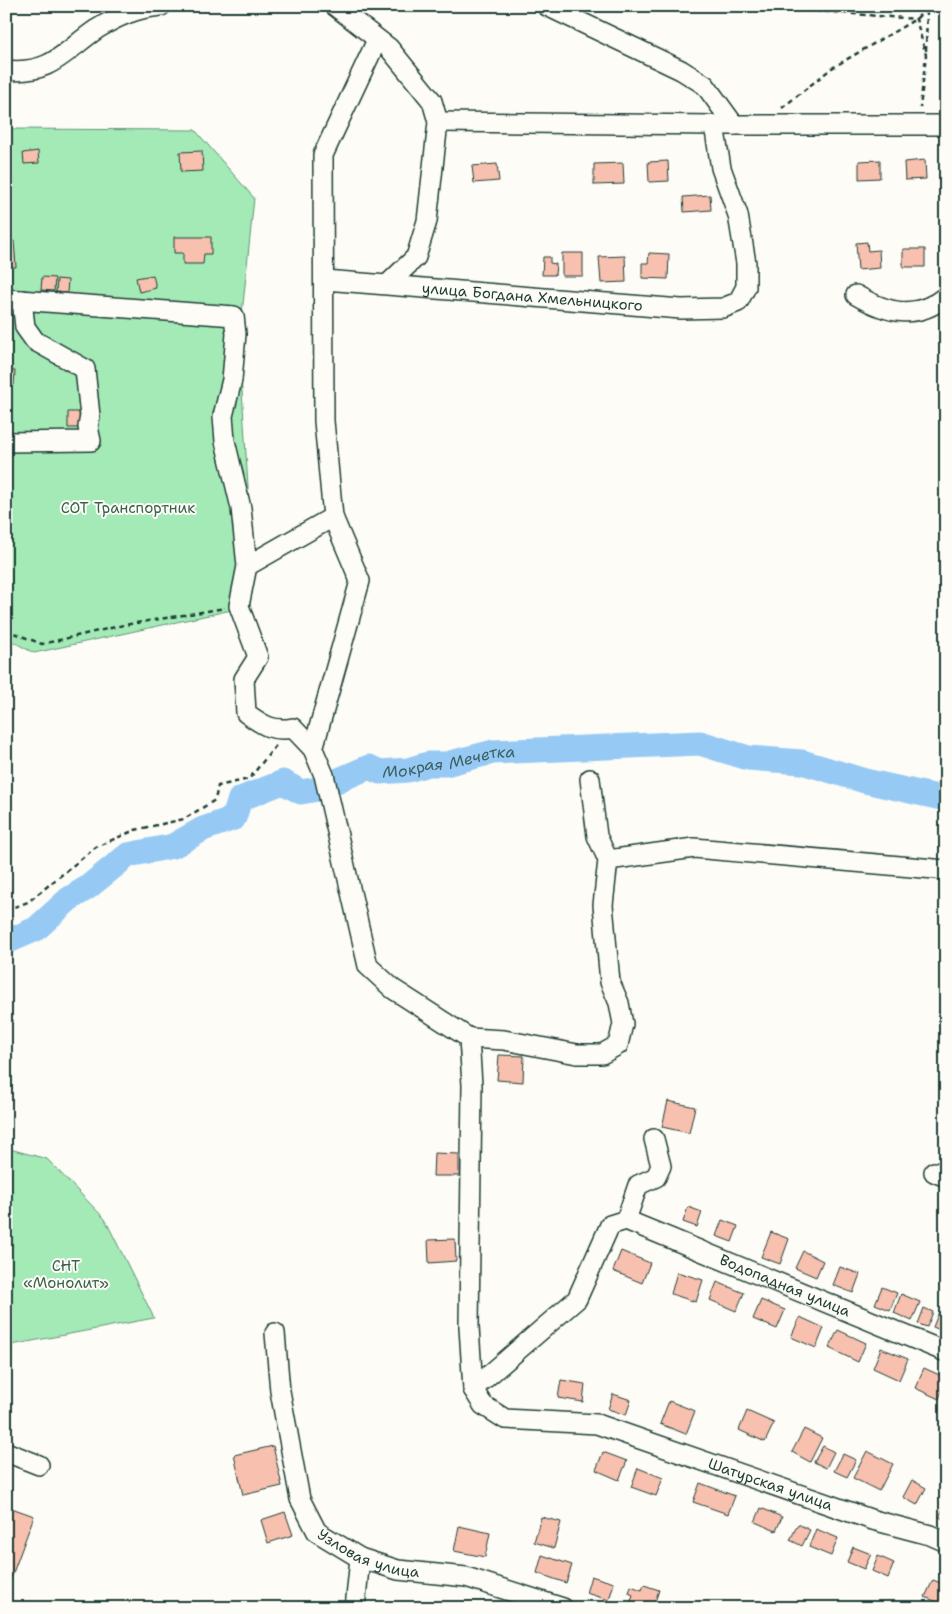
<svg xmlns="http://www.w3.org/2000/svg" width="952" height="1614" viewBox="0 0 952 1614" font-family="'Shantell Sans',sans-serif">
	<rect width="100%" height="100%" fill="#fdfcf7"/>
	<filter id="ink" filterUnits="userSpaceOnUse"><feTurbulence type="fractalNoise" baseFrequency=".02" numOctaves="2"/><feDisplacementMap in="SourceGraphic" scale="10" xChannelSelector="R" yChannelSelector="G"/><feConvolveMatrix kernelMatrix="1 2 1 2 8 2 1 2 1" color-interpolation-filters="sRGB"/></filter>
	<g filter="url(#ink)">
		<path fill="#a4eab6" stroke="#629475" d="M6,129L195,130L254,198L239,343L252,550L250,606L34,653L6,638Z
			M6,1148L47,1159L105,1219L154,1318L6,1346Z"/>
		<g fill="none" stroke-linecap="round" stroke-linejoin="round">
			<path stroke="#96caf4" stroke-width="25" id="s1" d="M6,942L36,929L69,899L87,888L128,855L173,846L203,829L234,818L240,799L283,782L301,792L318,789L369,767L380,772L408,770L428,764H446L493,752L700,743L748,758L802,762L865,781L946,799"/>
		</g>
		<path fill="#f8c0ae" stroke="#1f3d34" d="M38,151L39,163L24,164L23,153Z
			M202,151L203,171L181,172L180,152Z
			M880,160V178L859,179V161Z
			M925,160L926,179L905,180L904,162Z
			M668,161L669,181L649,182L648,162Z
			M623,163L624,184L594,185V164Z
			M497,164L499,181L474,183L472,166Z
			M710,195L711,210L684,212L683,197Z
			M174,237H211V254H204L203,264H183V253H174Z
			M14,241L16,267H11V264H6V242Z
			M867,242L868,251L879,250L880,268L858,270L856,243Z
			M903,249H925V267H903Z
			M562,253H583V276H562Z
			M649,253L669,254L668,279L642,278V263H648Z
			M625,256L626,282L601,283L599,257Z
			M543,257H550V263L556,264L555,275H542Z
			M153,275L156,288L139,292L136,278Z
			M42,277L55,278L54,291L41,290Z
			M57,279L68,280L67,293L56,292Z
			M6,370L15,371L14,385L6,384Z
			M68,412H79L80,428H68Z
			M499,1055L524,1056L523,1082L497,1080Z
			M668,1101L695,1107L689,1133L662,1127Z
			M434,1153L459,1154V1176H433Z
			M688,1207L702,1212L697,1227L683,1222Z
			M722,1220L738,1226L732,1242L716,1236Z
			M771,1232L789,1239L780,1264L761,1257Z
			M455,1239L456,1261L429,1263L428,1240Z
			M621,1251L650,1263L642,1283L613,1271Z
			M803,1251L823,1261L816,1277L795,1268Z
			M840,1267L860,1274L853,1293L833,1285Z
			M677,1272L703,1280L696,1302L671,1294Z
			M717,1282L744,1293L736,1311L710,1300Z
			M882,1287L897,1293L890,1310L875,1304Z
			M901,1294L920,1302L912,1321L894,1313Z
			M761,1300L785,1310L777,1329L753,1319Z
			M924,1308L933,1312L927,1327L918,1324Z
			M939,1312L946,1315L945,1332L933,1327Z
			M800,1317L824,1328L816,1348L791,1337Z
			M838,1330L866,1343L858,1362L829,1348Z
			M881,1348L908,1359L899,1380L873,1368Z
			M924,1368L946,1378L939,1399L915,1388Z
			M561,1380L585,1384L583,1402L558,1398Z
			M613,1394L631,1400L626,1415L608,1409Z
			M669,1401L695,1411L686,1434L660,1424Z
			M747,1411L774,1423L765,1442L739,1430Z
			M804,1429L822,1438L810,1462L792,1452Z
			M273,1446L282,1486L243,1495L234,1455Z
			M823,1446L834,1452L826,1468L814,1462Z
			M867,1451L893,1464L879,1491L853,1478Z
			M603,1452L627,1461L619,1480L596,1470Z
			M843,1454L856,1460L847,1477L834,1471Z
			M638,1468L663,1478L656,1496L631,1487Z
			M912,1480L926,1488L917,1505L903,1497Z
			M700,1483L735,1496L728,1514L693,1502Z
			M946,1502V1520L939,1517Z
			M6,1506L34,1516L6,1592Z
			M761,1508L782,1517L776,1531L755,1522Z
			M285,1512L293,1535L268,1543L261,1520Z
			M541,1517L561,1522L554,1548L534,1542Z
			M798,1524L810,1530L802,1546L790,1540Z
			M459,1526L490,1533L485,1557L454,1551Z
			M816,1529L838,1538L831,1556L809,1547Z
			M853,1547L871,1554L864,1569L847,1562Z
			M542,1555L572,1565L566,1583L537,1573Z
			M878,1556L894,1563L888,1578L872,1571Z
			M591,1576L614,1583L609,1600L586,1593Z
			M933,1580L946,1585V1606L925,1597Z
			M644,1585L659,1590L653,1608L629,1607L633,1595L629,1593L631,1586L642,1590Z"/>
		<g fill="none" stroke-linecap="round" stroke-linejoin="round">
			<g stroke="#1f3d34" stroke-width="22">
				<g id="minor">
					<path d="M335,6L389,48L432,101L438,122L427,221L416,257L388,284"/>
					<path d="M547,6L681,70L705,85L734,125"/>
					<path d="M6,70C52,75 64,51 97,29C118,16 137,8 161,6"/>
					<path d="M438,122L714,125H946"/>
					<path id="s2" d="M325,280L681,309L723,308L738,302L746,287V263L738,215L721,168L714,125"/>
					<path d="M856,295C887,313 916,321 946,296"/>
					<path d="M6,299L234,316L236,334L232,380L223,416L225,441L241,508L247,566"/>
					<path d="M6,442L91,441L88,427L90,416L85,369L35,341L25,327L22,300"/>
					<path id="s3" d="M333,517L247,566L239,606L258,657L244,679L246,713C263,725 272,732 293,728L313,749L324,775L368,966L393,989L469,1038L472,1085L469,1327L473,1389L483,1405L505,1419L597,1424L873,1520L930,1535L946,1542"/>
					<path d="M313,749L360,581L333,517L324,421L323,155L377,40"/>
					<path d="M608,860L694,848L946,870"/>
					<path d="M469,1038L504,1040L577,1054H602L618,1045L623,1024L619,1003L610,982L603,905L608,860L597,836L590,779"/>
					<path d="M934,1172L946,1177"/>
					<path id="s4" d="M626,1220L946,1352"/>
					<path id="s5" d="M275,1333L280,1391L300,1499L317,1532L360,1558L398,1570L466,1577L563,1608"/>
					<path d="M473,1389L577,1299L610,1225L626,1220L638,1185L656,1177L661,1166L654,1139"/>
					<path d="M6,1452L39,1465"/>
					<path d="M355,1608L360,1558"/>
				</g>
			</g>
			<path stroke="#1f3d34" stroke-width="2.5" stroke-dasharray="5 4" stroke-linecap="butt" d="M596,6L660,9L685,6
				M753,6L916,19L926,55L920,108
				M926,51L927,6
				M782,108L832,68L916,19L927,8L946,11
				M6,630L42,644L124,625L225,608
				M6,910L28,902L96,847L135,830L184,819L215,800L218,786L249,779L277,744"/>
			<use href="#minor" stroke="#fdfcf7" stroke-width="19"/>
		</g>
	</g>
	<g text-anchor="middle" stroke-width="4" stroke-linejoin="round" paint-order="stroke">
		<g font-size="15" fill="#1f3d34" stroke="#fdfcf7">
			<text dy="5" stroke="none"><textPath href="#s2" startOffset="208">улица Богдана Хмельницкого</textPath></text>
			<text dy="5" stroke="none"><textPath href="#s4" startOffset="172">Водопадная улица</textPath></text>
			<text dy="5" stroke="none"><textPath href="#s3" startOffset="1355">Шатурская улица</textPath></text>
			<text dy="5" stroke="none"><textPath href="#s5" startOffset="262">Узловая улица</textPath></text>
		</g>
		<g font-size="15" fill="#3a604e" stroke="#fdfcf7">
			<text x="128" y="513">СОТ Транспортник</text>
			<text x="66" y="1271">СНТ<tspan x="66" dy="17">«Монолит»</tspan></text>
		</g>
		<g font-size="16" font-style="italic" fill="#3d6064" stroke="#fdfcf7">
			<text dy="6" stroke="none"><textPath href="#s1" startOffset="506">Мокрая Мечетка</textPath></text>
		</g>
	</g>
	<rect width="952" height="1614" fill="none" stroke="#fdfcf7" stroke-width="25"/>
	<rect x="12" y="12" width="927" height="1589" fill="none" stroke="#1f3d34" stroke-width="2" filter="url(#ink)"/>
</svg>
